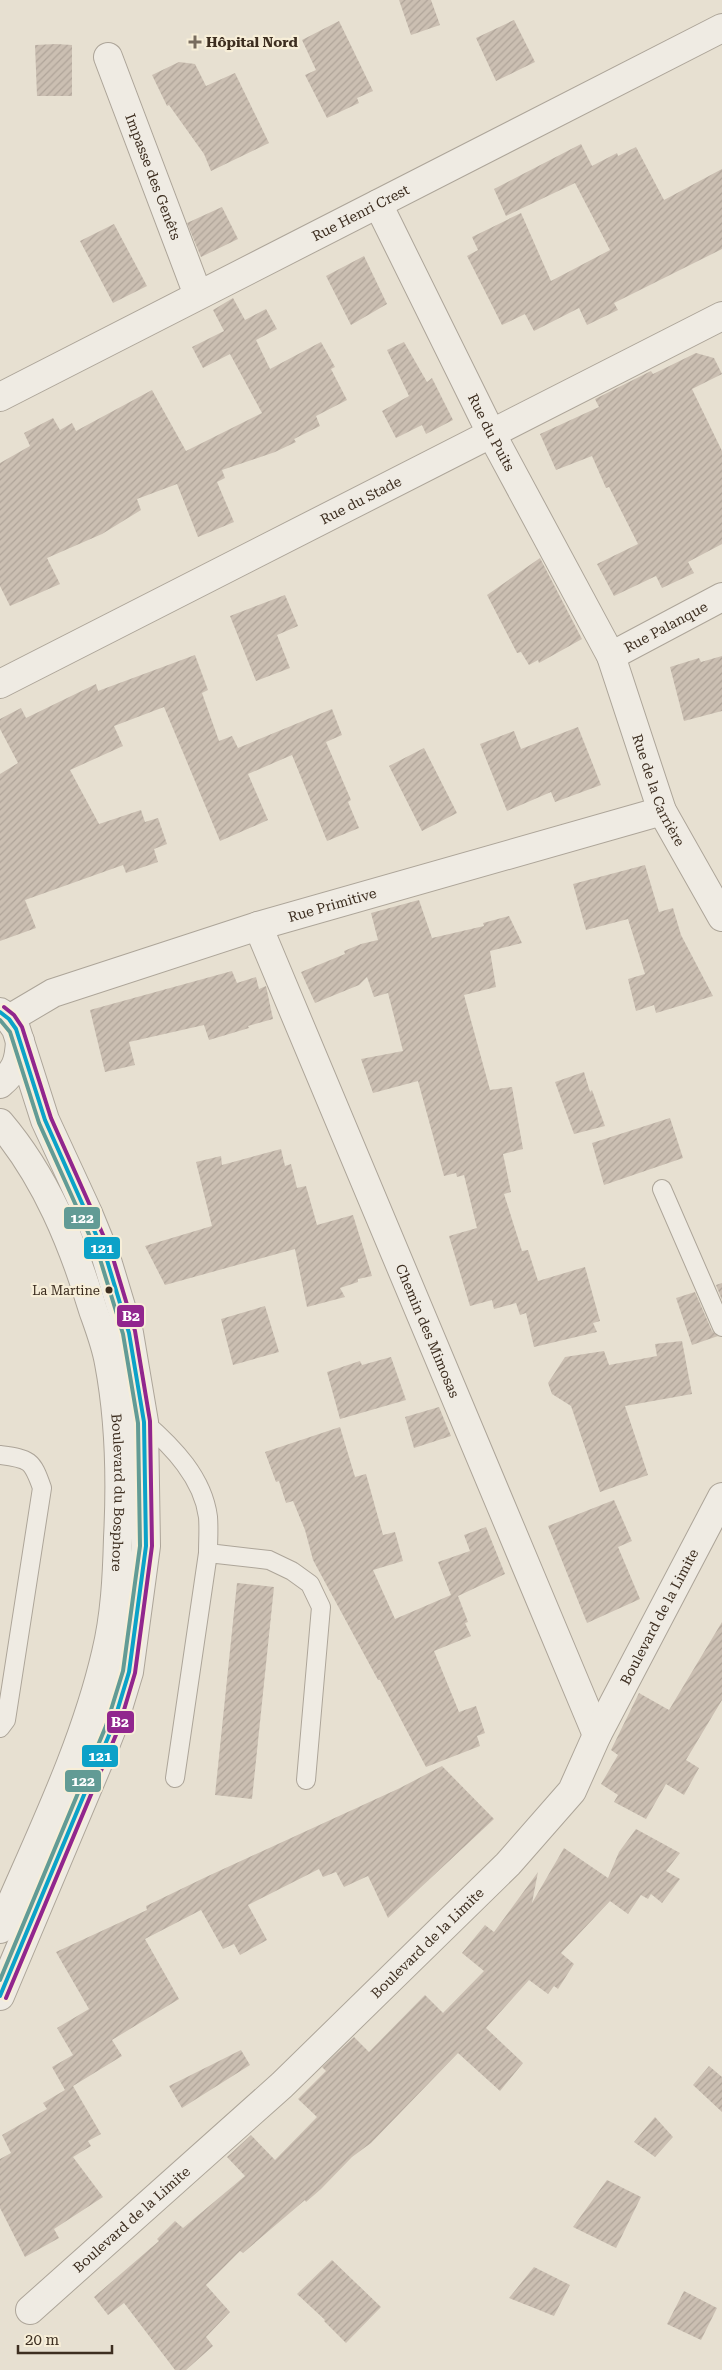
<svg xmlns="http://www.w3.org/2000/svg" width="722" height="2370" viewBox="0 0 722 2370" font-family="'Roboto Serif',serif">
	<defs>
		<pattern id="building-hatch" width="6" height="6" patternUnits="userSpaceOnUse" patternTransform="scale(1.25)"><rect width="6" height="6" fill="#cbbfb2"/><path d="M-1 1l2-2M0 6l6-6M5 7l2-2" fill="none" stroke="#afa499"/></pattern>
	</defs>
	<rect width="100%" height="100%" fill="#e7e0d1"/>
	<path fill="url(#building-hatch)" d="M399,0H431L440,25L411,35Z
		M514,20L535,62L496,81L476,38Z
		M339,21L373,91L357,98L359,103L327,118L305,75L316,70L302,40Z
		M56,44L72,45V96H37L35,45Z
		M179,62L195,64L206,86L235,73L269,143L211,171L204,154L169,105L167,106L152,75Z
		M581,144L592,166L617,153L618,156L636,147L664,200L722,169V249L614,303L618,310L587,325L579,308L534,331L525,314L502,325L467,256L478,250L472,237L521,213L551,281L610,250L575,183L506,216L494,189Z
		M222,207L238,239L201,257L187,223Z
		M114,224L147,286L113,303L80,241Z
		M364,256L387,304L351,325L326,276Z
		M233,298L245,320L266,309L277,329L256,340L270,369L321,342L335,367L331,369L347,400L316,416L320,426L294,439L296,442L275,452L222,470L225,478L217,482L234,522L198,537L177,484L137,499L141,510L102,534L47,558L60,584L10,606L0,586V463L30,446L24,433L53,418L60,430L72,423L76,431L152,390L186,451L262,413L230,354L203,368L192,347L224,331L213,310Z
		M404,342L427,382L432,378L453,420L426,434L422,425L396,438L382,411L409,396L387,350Z
		M696,353L714,358L722,374L692,389L722,451V544L688,562L694,573L662,588L656,576L614,596L597,564L638,544L609,487L606,488L592,456L556,470L540,434L599,407L595,399L651,371L653,374Z
		M540,558L582,639L539,663L538,660L529,665L521,652L517,653L487,595Z
		M285,595L298,626L277,635L290,668L256,681L230,616Z
		M195,655L208,690L202,693L219,741L232,736L238,748L332,709L342,735L326,742L351,800L348,802L359,828L327,841L292,755L248,774L268,820L220,841L164,707L114,726L123,746L70,770L99,824L141,810L145,822L158,818L167,844L154,849L158,862L126,873L123,865L25,900L36,928L0,941V774L18,763L0,729V719L21,708L26,718L96,684L98,691Z
		M722,656V711L684,721L670,667L699,658L701,662Z
		M578,727L601,785L555,802L551,792L507,811L480,744L514,731L521,749Z
		M424,748L457,813L422,831L389,766Z
		M645,865L659,912L673,908L681,935L713,996L656,1013L654,1005L636,1011L628,979L645,974L628,919L586,930L573,884Z
		M419,900L432,938L484,926L483,923L509,916L522,943L490,951L496,987L464,995L490,1090L512,1087L523,1149L503,1154L511,1192L504,1194L522,1251L528,1250L538,1281L585,1267L600,1321L593,1323L597,1332L534,1347L526,1313L520,1315L516,1303L494,1309L492,1300L470,1306L449,1236L477,1228L464,1175L457,1177L456,1173L444,1176L418,1081L373,1093L361,1059L403,1051L388,993L374,997L367,977L359,985L315,1003L301,972L345,954L344,951L361,944L378,940L371,913Z
		M232,971L237,983L256,977L259,989L266,986L273,1019L248,1026L249,1028L209,1040L204,1025L129,1042L135,1065L105,1072L90,1010Z
		M584,1072L590,1092L592,1090L605,1126L574,1134L555,1082Z
		M670,1118L683,1158L604,1185L592,1143Z
		M281,1149L285,1166L291,1164L297,1188L306,1186L317,1225L353,1215L372,1276L358,1279V1282L340,1288L345,1297L307,1307L295,1249L165,1285L145,1246L212,1226L196,1162L221,1156L222,1165Z
		M722,1283V1300L716,1285Z
		M695,1292L712,1331L718,1336L692,1345L676,1298Z
		M265,1306L279,1352L233,1365L221,1319Z
		M682,1341L692,1394L625,1406L648,1475L600,1492L571,1406L552,1394L548,1383L565,1357L604,1351L609,1365L657,1356L655,1344Z
		M391,1357L406,1400L340,1419L327,1372L360,1361L362,1365Z
		M439,1407L451,1436L414,1448L405,1417Z
		M340,1427L355,1477L366,1474L383,1535L395,1532L403,1561L373,1570L395,1619L451,1595L438,1562L470,1551L464,1535L486,1527L505,1574L458,1596L468,1622L465,1623L471,1636L434,1651L459,1712L476,1706L485,1733L477,1736L480,1746L426,1767L380,1680H378L313,1560L305,1530L293,1501L286,1503L279,1481L276,1482L265,1452Z
		M614,1500L632,1541L618,1547L640,1599L587,1623L548,1526Z
		M237,1583L274,1587L252,1799L215,1795Z
		M722,1622V1700L686,1760L699,1768L684,1795L666,1784L646,1819L614,1802L618,1795L601,1784L618,1755L611,1750L639,1693L669,1710Z
		M442,1766L494,1819L388,1918L368,1876L344,1887L336,1872L323,1877L319,1869L248,1905L267,1940L240,1955L234,1944L223,1949L201,1910L145,1939L179,1999L112,2040L122,2056L73,2086L101,2134L88,2141L91,2146L73,2157L103,2197L54,2229L59,2238L25,2257L0,2208V2159L11,2153L2,2135L47,2109L43,2103L65,2090L52,2067L73,2055L57,2028L89,2009L56,1952L147,1910L146,1906L206,1877L400,1788Z
		M636,1829L680,1853L666,1871L680,1879L662,1903L651,1894L648,1899L641,1895L628,1914L610,1901L561,1953L574,1964L558,1989L554,1986L548,1994L529,1980L486,2028L523,2063L500,2091L458,2053L371,2143L352,2157L321,2189L306,2202L305,2200L243,2253L240,2251L206,2285L230,2312L206,2337L213,2346L186,2370H175L124,2303L108,2315L94,2297L159,2241L157,2239L175,2221L183,2228L245,2176L227,2157L251,2135L275,2160L317,2117L298,2099L326,2071L322,2067L354,2037L369,2052L425,1995L443,2013L484,1971L462,1953L485,1925L494,1932L538,1872L532,1903L564,1848L608,1878L619,1852Z
		M241,2050L250,2065L182,2108L169,2086Z
		M709,2066L722,2077V2112L693,2085Z
		M655,2117L673,2137L655,2157L634,2142Z
		M607,2180L641,2197L616,2248L573,2227Z
		M332,2260L381,2307L346,2343L324,2321L325,2320L297,2294Z
		M534,2267L570,2285L554,2316L509,2298Z
		M684,2291L717,2308L701,2340L667,2324Z"/>
	<g fill="none" stroke-linecap="round" stroke-linejoin="round">
		<g stroke="#ada599" stroke-width="20">
			<path id="service" d="M662,1189L722,1327
				M144,1422C173,1447 203,1478 208,1517C209,1529 208,1541 208,1553L175,1778
				M0,1455C29,1459 32,1459 42,1488L6,1720L0,1728
				M208,1553L269,1560L292,1571L310,1584L321,1607L306,1780"/>
		</g>
		<g stroke="#ada599" stroke-width="30">
			<g id="minor">
				<path id="s1" d="M108,57L198,295"/>
				<path id="s2" d="M378,204L491,433L611,656L662,811L722,917"/>
				<path id="s3" d="M0,397L722,28"/>
				<path id="s4" d="M611,656L722,597"/>
				<path id="s5" d="M0,684L722,316"/>
				<path id="s6" d="M258,926L597,1735"/>
				<path id="s7" d="M9,1019L53,993L258,926L662,811"/>
				<path id="s8" d="M30,2310L282,2085L508,1864L572,1791L597,1735L722,1497"/>
			</g>
		</g>
		<g stroke="#ada599" stroke-width="30">
			<g id="tertiary">
				<path d="M0,1012L9,1019L16,1029L45,1120L88,1213L106,1257L129,1333L144,1422L146,1546L129,1672L112,1728L99,1761L0,1996"/>
				<path d="M0,1084C16,1070 19,1062 20,1041"/>
				<path id="s9" d="M0,1123C46,1177 73,1244 93,1310C99,1327 106,1345 109,1363C120,1421 121,1480 118,1538C117,1577 115,1616 106,1653C84,1748 38,1840 0,1929"/>
			</g>
		</g>
		<use href="#service" stroke="#efebe3" stroke-width="18"/>
		<use href="#minor" stroke="#efebe3" stroke-width="28"/>
		<use href="#tertiary" stroke="#efebe3" stroke-width="28"/>
		<g stroke="#f7eed8" stroke-width="8">
			<path id="bus-1" d="M0,1012L9,1019L16,1029L45,1120L106,1257L129,1333L144,1422L146,1546L129,1672L112,1728L0,1996"/>
		</g>
		<g stroke="#f7eed8" stroke-width="8">
			<path id="bus-2" d="M0,1020L10,1032L39,1123L100,1259L123,1334L138,1423L140,1546L123,1671L106,1726L0,1980"/>
		</g>
		<g stroke="#f7eed8" stroke-width="8">
			<path id="bus-3" d="M4,1007L14,1015L22,1027L51,1118L112,1255L135,1331L150,1421L152,1546L135,1673L118,1730L6,1998"/>
		</g>
		<use href="#bus-1" stroke="#0ca2c8" stroke-width="4"/>
		<use href="#bus-2" stroke="#629b95" stroke-width="4"/>
		<use href="#bus-3" stroke="#91268e" stroke-width="4"/>
	</g>
	<path fill="#786c5e" stroke="#f7eed8" stroke-width="2" d="M192.5 34.5h5v5h5v5h-5v5h-5v-5h-5v-5h5z"/>
	<circle fill="#3d2e20" stroke="#f7eed8" stroke-width="2" cx="109" cy="1290" r="4.5"/>
	<g text-anchor="middle" stroke-width="4.5" stroke-linejoin="round" paint-order="stroke">
		<g font-size="13" fill="#3d2e20" stroke="#f7eed8" text-anchor="end">
			<text x="100" y="1295">La Martine</text>
		</g>
		<g font-size="14" font-weight="bold" fill="#3d2e20" stroke="#f7eed8" text-anchor="start">
			<text x="206" y="47">Hôpital Nord</text>
		</g>
		<g font-size="14" fill="#3d2e20" stroke="#f7eed8">
			<text dy="5" stroke="none"><textPath href="#s1" startOffset="128">Impasse des Genêts</textPath></text>
			<text dy="5" stroke="none"><textPath href="#s3" startOffset="405">Rue Henri Crest</textPath></text>
			<text dy="5" stroke="none"><textPath href="#s2" startOffset="255">Rue du Puits</textPath></text>
			<text dy="5" stroke="none"><textPath href="#s5" startOffset="405">Rue du Stade</textPath></text>
			<text dy="5" stroke="none"><textPath href="#s4" startOffset="62">Rue Palanque</textPath></text>
			<text dy="5" stroke="none"><textPath href="#s2" startOffset="651">Rue de la Carrière</textPath></text>
			<text dy="5" stroke="none"><textPath href="#s7" startOffset="344">Rue Primitive</textPath></text>
			<text dy="5" stroke="none"><textPath href="#s6" startOffset="439">Chemin des Mimosas</textPath></text>
			<text dy="5" stroke="none"><textPath href="#s9" startOffset="396">Boulevard du Bosphore</textPath></text>
			<text dy="5" stroke="none"><textPath href="#s8" startOffset="946">Boulevard de la Limite</textPath></text>
			<text dy="5" stroke="none"><textPath href="#s8" startOffset="541">Boulevard de la Limite</textPath></text>
			<text dy="5" stroke="none"><textPath href="#s8" startOffset="136">Boulevard de la Limite</textPath></text>
		</g>
	</g>
	<g stroke="#f7eed8" stroke-width="2">
		<rect x="63" y="1206" width="38" height="24" rx="5" fill="#629b95"/>
		<rect x="83" y="1236" width="38" height="24" rx="5" fill="#0ca2c8"/>
		<rect x="116" y="1304" width="29" height="24" rx="5" fill="#91268e"/>
		<rect x="106" y="1710" width="29" height="24" rx="5" fill="#91268e"/>
		<rect x="81" y="1744" width="38" height="24" rx="5" fill="#0ca2c8"/>
		<rect x="64" y="1769" width="38" height="24" rx="5" fill="#629b95"/>
	</g>
	<g font-size="14" text-anchor="middle" font-weight="bold" fill="#fff">
		<text x="82" y="1223">122</text>
		<text x="102" y="1253">121</text>
		<text x="131" y="1321">B2</text>
		<text x="120" y="1727">B2</text>
		<text x="100" y="1761">121</text>
		<text x="83" y="1786">122</text>
	</g>
	<path d="M18 2345v8h94v-8" fill="none" stroke="#3d2e20" stroke-width="2.5"/>
	<text x="25" y="2345" font-size="15" fill="#3d2e20" stroke="#f7eed8" stroke-width="4" paint-order="stroke">20 m</text>
</svg>
